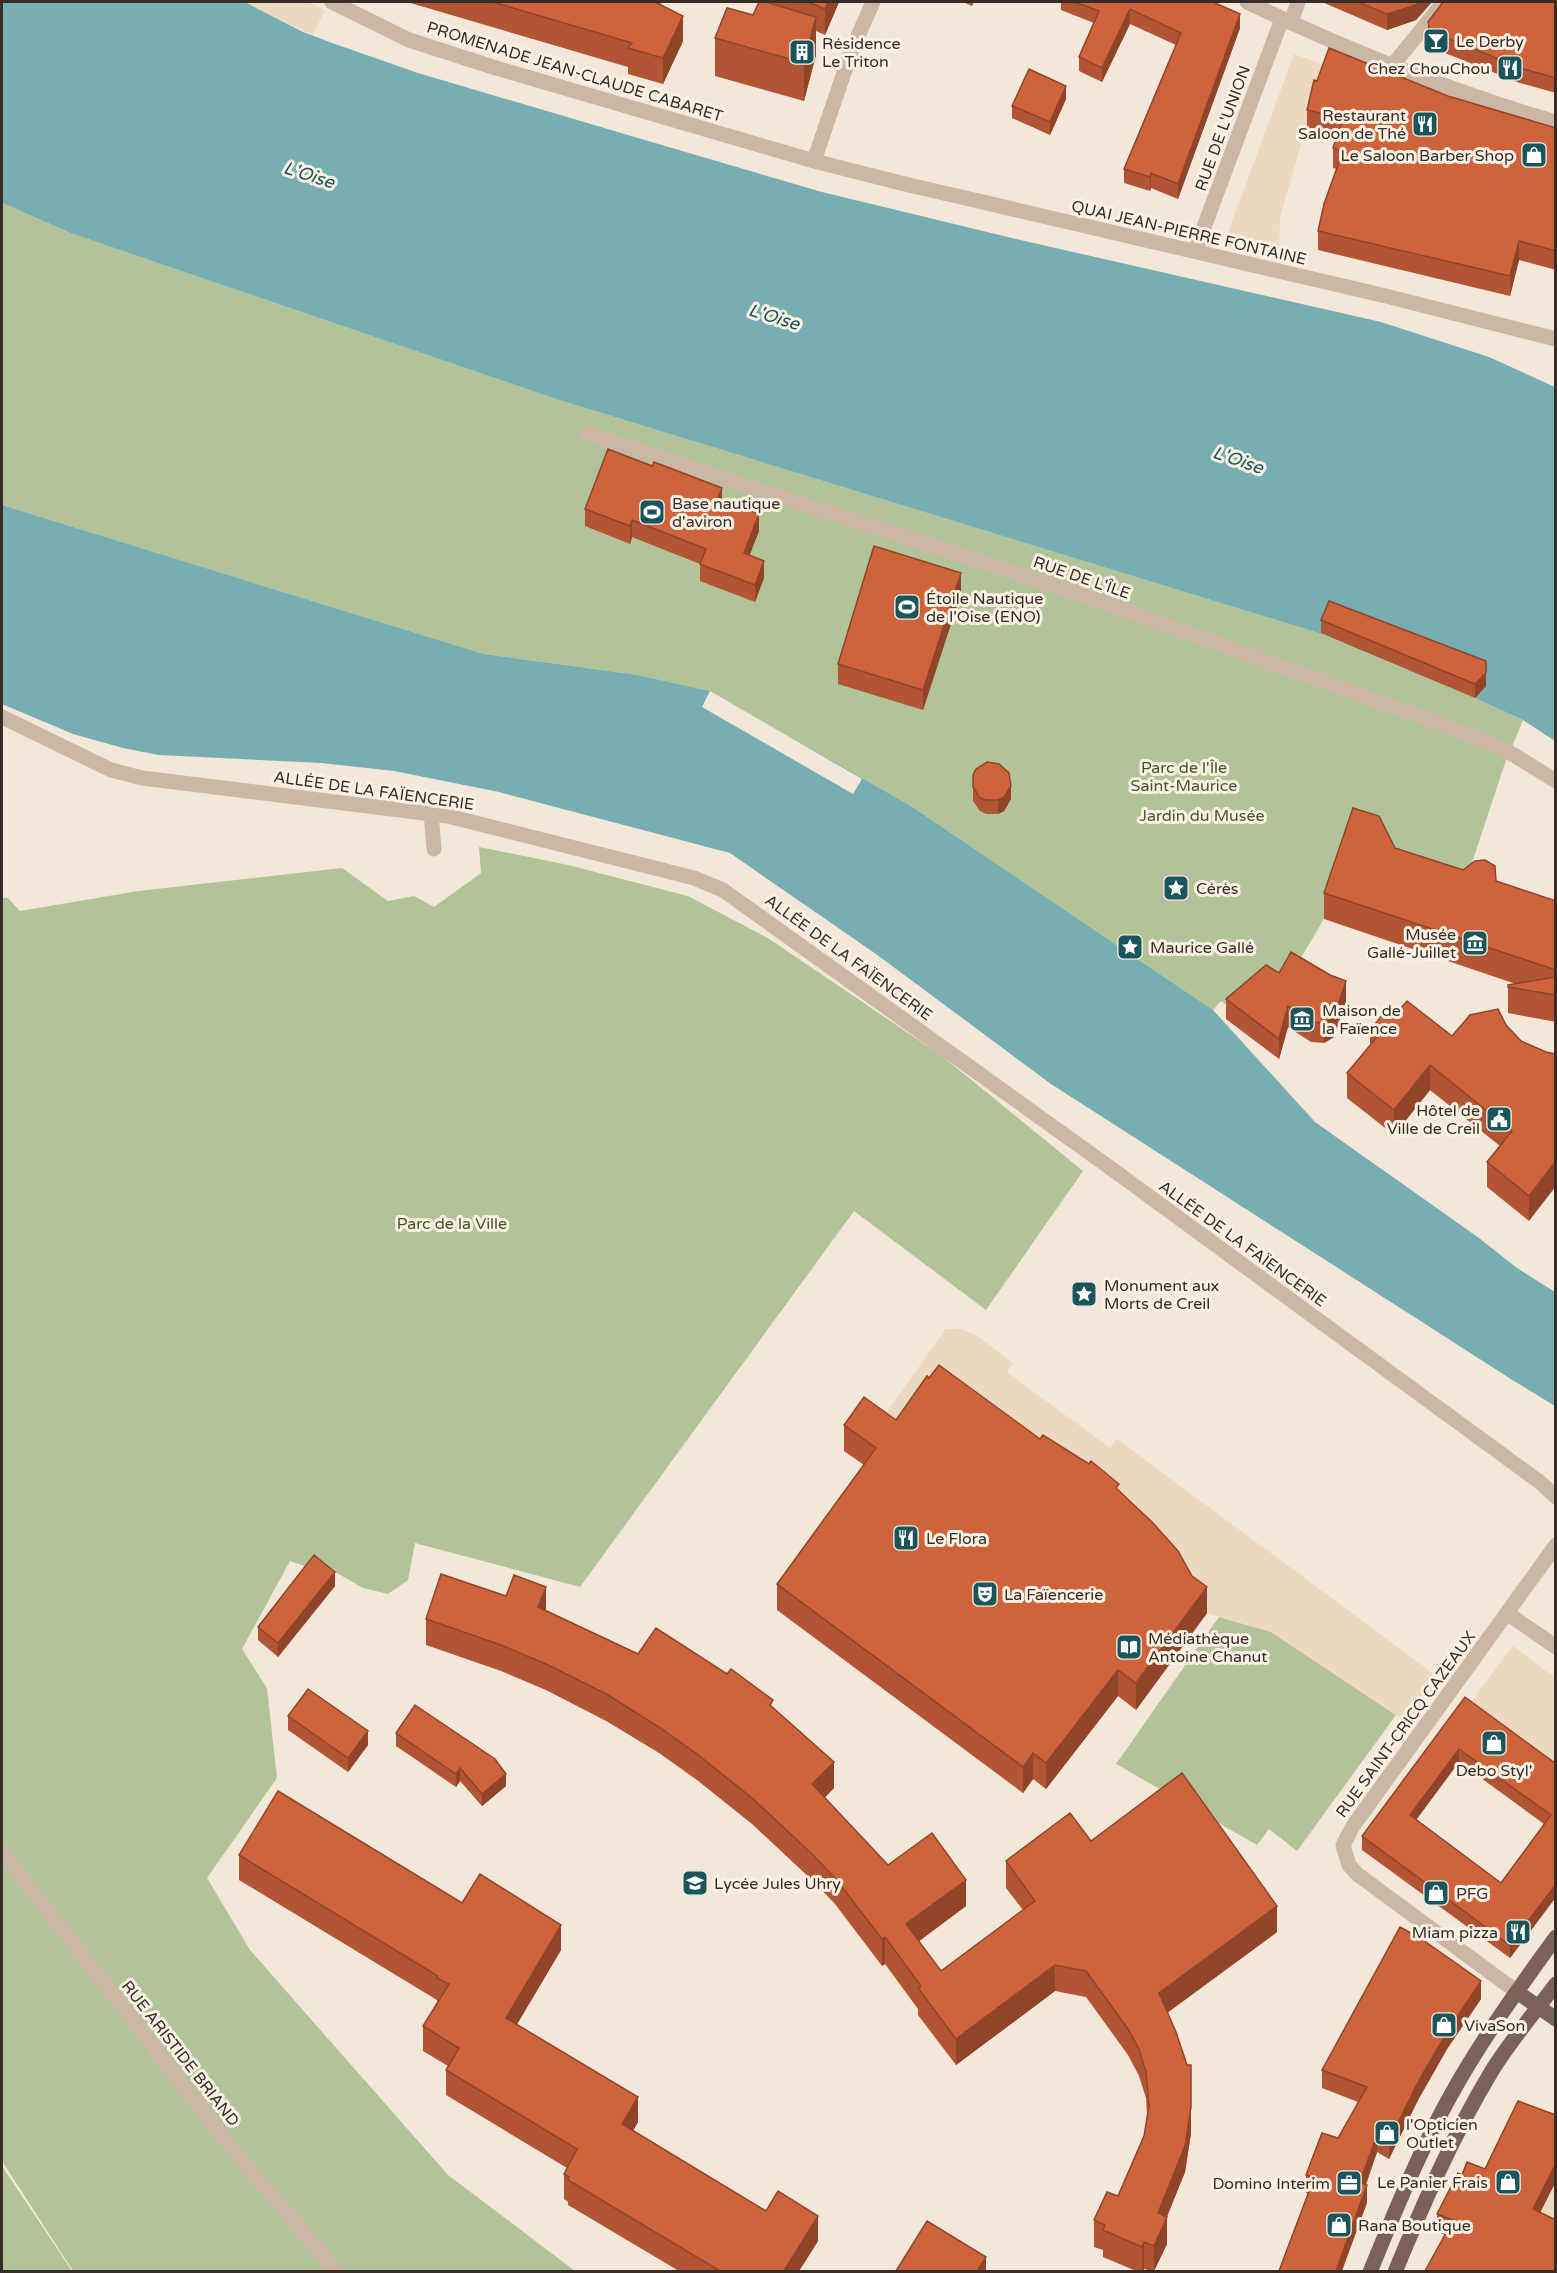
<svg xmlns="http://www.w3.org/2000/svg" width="1557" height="2273" viewBox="0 0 1557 2273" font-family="'Varela Round',sans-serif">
	<rect width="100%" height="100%" fill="#f3e7d9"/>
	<path fill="#b3c398" d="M2,203L73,234L556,399L1325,635L1475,698L1523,720L1504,766L1461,896L1353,835L1324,919L1258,1029L1221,1001L1213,1010L911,806L710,691L638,675L484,654L2,505Z
		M479,847L568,865L688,896L768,938L942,1056L1083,1171L986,1310L854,1211L580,1587L415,1543L408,1580L388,1594L363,1588L337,1573L314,1569L290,1561L242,1649L267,1688L277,1778L207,1878L250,1950L448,2175L575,2271H73L2,2161V898H8L20,911L138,891L342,868L388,901L414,896L434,907L481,873Z
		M1219,1617L1271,1632L1396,1715L1297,1851L1269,1829L1257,1845L1116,1764Z
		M2,2166L72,2271H2Z"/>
	<path fill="#ecd9bf" d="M245,2H309L325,10L313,35Z
		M1294,54L1329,67L1314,100L1280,217L1279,252L1226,238Z
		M946,1329H962L977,1336L1013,1363L1007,1372L1110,1448L1117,1439L1430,1671L1437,1678L1433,1694L1408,1725L1396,1715L1271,1632L1207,1613L896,1446L874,1430Z
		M1513,1646L1555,1678V1777L1465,1710Z
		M1555,2181V2238L1533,2217Z"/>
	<path fill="#76aeb2" d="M2,2H245L303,32L335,44L418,73L638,138L822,192L1016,239L1381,322L1489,357L1555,387V741L1523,720L1475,698L1325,635L556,399L73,234L2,203Z
		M2,505L484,654L638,675L710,691L911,806L1213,1010L1315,1122L1479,1238L1517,1268L1555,1292V1406L1514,1381L1051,1084L876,954L730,853L499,792L394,771L321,763L159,755L123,748L73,734L2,704Z"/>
	<path fill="#f3e7d9" d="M710,691L862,779L853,794L702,707Z"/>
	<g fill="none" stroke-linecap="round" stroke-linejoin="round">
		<path stroke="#ccb7a4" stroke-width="15" d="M332,2L409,40L496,68L814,161L905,184L1386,296L1556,339
			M1247,2C1347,50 1449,91 1556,122
			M1291,22L1298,2
			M1392,66L1444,2
			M814,161L851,52L873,2
			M1195,251L1282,19
			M587,434L1077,593L1454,729L1504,749L1556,781
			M2,717L111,770L142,778L448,816L694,878L723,890L1105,1164L1541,1483L1556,1497
			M431,813L434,849
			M1507,1613L1556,1647
			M2,1851L230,2146L337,2272
			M1517,1992L1357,1874L1349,1865L1343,1845L1353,1826L1556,1545"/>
		<path stroke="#7a6356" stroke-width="15" d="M1517,1992L1556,2019
			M1370,2272C1395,2211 1420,2150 1452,2093C1482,2039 1519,1988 1556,1937
			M1395,2272C1424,2202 1454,2133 1493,2069C1512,2039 1535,2012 1556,1984"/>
	</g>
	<path fill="#b15534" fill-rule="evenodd" d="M407,2H661V4L683,41L663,84L628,74V67Z
		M772,2H839L825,35L816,31V55L804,101L715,76V38L772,3Z
		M963,2H974L972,6Z
		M1061,2H1213L1240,28L1178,199L1151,188L1150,191L1124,183V169L1176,45L1130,24L1102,82L1079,71V57L1094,23L1061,10Z
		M1322,2H1432L1416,20L1387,30Z
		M1556,2V93L1520,83L1430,47L1428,38V22Z
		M1317,81L1448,96L1556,128V270L1519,260L1510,296L1318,250V231L1337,169L1333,168V148L1337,137L1307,129V110Z
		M1066,99L1050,135L1012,118V106Z
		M722,500L759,531L749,555L764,578L755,602L700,581V564L632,537L630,544L585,526V509Z
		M961,593L923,710L838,684V664Z
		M1321,620L1486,686L1475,698L1321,633Z
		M973,775L1011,799L1004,811L998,814H986L980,811L973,801Z
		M1395,848L1556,901V1022L1508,1013V987L1516,984L1324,919V893Z
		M1279,973L1346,1001L1334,1037L1324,1043L1311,1042L1288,1027L1279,1059L1226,1019V999Z
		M1395,1015L1452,1036L1506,1025L1521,1041L1546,1052L1529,1221L1487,1187V1162L1500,1146L1430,1090L1394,1135L1347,1098V1073L1370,1045V1030Z
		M896,1420L1040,1439L1119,1491L1207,1613L1136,1710L1118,1696L1046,1789L1033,1779L1023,1793L777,1610V1584L864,1465L844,1451V1425Z
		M335,1586L278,1657L258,1640V1627Z
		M506,1596L546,1611L638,1654L773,1708L834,1788L824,1798L888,1865L966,1906L919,1941L941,1971L1023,1910L1006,1888V1861L1091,1841L1277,1932L1168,2012L1191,2133L1185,2172L1167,2217V2244L1154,2271H1151L1144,2269L1143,2271H1136L1103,2257V2250L1094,2247V2220L1118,2196L1144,2136L1147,2115L1146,2098L1139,2076L1128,2055L1086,1997L1055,1991L956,2065L918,2015V2009L885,1964L882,1966L835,1904L813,1881L752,1824L697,1780L659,1753L608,1722L546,1690L501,1671L426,1645V1619Z
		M1465,1697L1556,1764V1897L1510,1958L1362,1850V1836ZM1459,1762L1544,1824L1501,1883L1416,1820Z
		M288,1716L368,1745L348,1772L288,1730Z
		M396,1733L506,1786L482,1806L460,1781L456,1787L396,1746Z
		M239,1855L462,1903L561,1950L517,2024L638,2122L633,2131L766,2211L818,2241L799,2271H679L568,2205V2202L564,2199V2174L567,2168L446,2095V2070L448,2066L423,2051V2026L437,2003V2000L239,1880Z
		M1481,1999L1447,2049L1418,2100L1389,2159L1377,2152L1366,2185L1367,2203L1306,2193V2175L1338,2138L1358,2102L1322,2088V2070Z
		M1556,2115V2181L1540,2212L1445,2235L1437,2232V2214L1462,2175L1485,2169Z"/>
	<path fill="#90452a" d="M828,2H839L825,35V9Z
		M1419,2H1432L1416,20L1387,30V14Z
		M1130,9V24L1102,82V68Z
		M1240,14V28L1178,199V184Z
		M683,16V41L663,84V58Z
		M816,17V55L804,101V63Z
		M1066,86V99L1050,135V122Z
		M1151,173V188L1150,191V177Z
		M1519,241V260L1510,296V276Z
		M722,488V505L718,498Z
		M759,514V531L744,570V553Z
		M632,520V537L630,544V526Z
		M764,561V578L755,602V585Z
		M961,573V593L923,710V690Z
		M1486,661V686L1475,698V684Z
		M1011,786V799L1004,811L998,814V800Z
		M3,792V812L2,815V795Z
		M1346,981V1001L1334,1037L1324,1043V1023Z
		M1288,1006V1027L1279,1059V1039Z
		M1430,1065V1090L1394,1135V1110Z
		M1556,1161V1186L1529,1221V1196Z
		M335,1572V1586L278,1657V1643Z
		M546,1587V1614L538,1607Z
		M1207,1587V1613L1136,1710V1683Z
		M1118,1670V1696L1046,1789V1763Z
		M368,1731V1745L348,1772V1758Z
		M1459,1749V1762L1410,1828V1815Z
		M1033,1753V1779L1023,1793V1767Z
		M834,1762V1788L812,1811V1784Z
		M460,1768V1781L456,1787V1774Z
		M506,1774V1786L482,1806V1794Z
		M966,1880V1906L906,1951V1924Z
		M1556,1884V1897L1510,1958V1945Z
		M1277,1906V1932L1159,2019V1993Z
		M561,1925V1950L506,2043V2018Z
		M885,1937V1964L882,1966V1939Z
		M1055,1965V1991L956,2065V2039Z
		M1481,1981V1999L1447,2049L1418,2100L1389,2159V2141L1418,2082L1447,2032Z
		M638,2097V2122L622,2149V2124Z
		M1191,2107V2133L1185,2172L1164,2223L1167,2217V2244L1154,2271V2246L1158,2213Z
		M1377,2135V2152L1360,2200V2182Z
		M1556,2163V2181L1533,2227V2209Z
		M1367,2185V2203L1342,2271H1336Z
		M818,2216V2241L799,2271H784Z
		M1144,2242V2269L1143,2271H1142V2247Z
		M986,2257V2271H977Z"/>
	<path fill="#ce633c" stroke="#90452a" stroke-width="1.5" fill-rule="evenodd" d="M493,2H655L683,16L663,58L628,48L632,43Z
		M759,2H766L816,17L804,63L715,38L727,8L753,15Z
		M808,2H828L825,9Z
		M1075,2H1213L1240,14L1178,184L1151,173L1150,177L1124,169L1181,33L1130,9L1102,68L1079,57L1099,11Z
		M1358,2H1419L1416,5L1387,14Z
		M1443,2H1556V78L1520,68L1430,31L1428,22Z
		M1329,48L1448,96L1556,128V251L1519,241L1510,276L1318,231L1324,204L1343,151L1333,148L1343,119L1307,110L1314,80L1317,81Z
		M1029,69L1066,86L1050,122L1012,106Z
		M608,449L652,466L654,462L722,488L718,498L759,514L744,553L764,561L755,585L700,564L706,549L632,520L630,526L585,509Z
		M874,546L961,573L923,690L838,664Z
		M1329,601L1486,661V673L1475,684L1321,620Z
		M987,762L999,764L1009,773L1011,786L1004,797L998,800H986L980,798L973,787V775L976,769Z
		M1353,808L1379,816L1395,848L1463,870L1475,861L1485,860L1495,866L1496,881L1556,901V970L1324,893Z
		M1291,952L1330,975L1346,981L1334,1017L1324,1023L1311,1022L1288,1006L1279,1039L1226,999L1266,965L1279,973Z
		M1556,977V995L1508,987V985Z
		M1407,1001L1452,1036L1470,1015L1498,1009L1506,1025L1521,1041L1546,1052L1556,1054V1161L1529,1196L1487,1162L1512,1131L1430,1065L1394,1110L1347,1073L1378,1036L1370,1030L1388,1008L1395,1015Z
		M939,1365L1040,1439L1043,1435L1089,1464L1091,1461L1119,1484L1116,1488L1152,1522L1178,1551L1192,1576L1207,1587L1136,1683L1118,1670L1046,1763L1033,1753L1023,1767L777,1584L876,1448L844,1425L864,1397L896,1420L927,1376L929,1378Z
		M314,1555L335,1572L278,1643L258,1627Z
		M441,1574L506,1596L514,1575L546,1587L538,1607L638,1654L656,1628L727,1674L731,1669L773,1700L770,1705L834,1762L812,1784L888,1865L932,1833L966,1880L906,1924L941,1971L1035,1901L1006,1861L1070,1813L1091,1841L1182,1773L1277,1906L1159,1993L1176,2032L1187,2065H1191V2107L1185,2146L1158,2213L1167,2217L1154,2246L1144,2242L1142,2247L1103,2230L1105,2225L1094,2220L1107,2192L1118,2196L1144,2136L1149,2106L1146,2072L1139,2049L1128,2029L1086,1971L1055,1965L956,2039L918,1988L921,1986L885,1937L882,1939L835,1878L813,1855L752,1798L697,1754L659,1727L608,1695L546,1664L501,1645L426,1619Z
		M308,1689L368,1731L348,1758L288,1716Z
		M1465,1697L1556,1764V1884L1510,1945L1362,1836ZM1459,1749L1551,1815L1501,1883L1410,1815Z
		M415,1705L495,1759L506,1774L482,1794L460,1768L456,1774L396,1733Z
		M278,1791L462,1903L480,1874L561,1925L506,2018L638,2097L622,2124L766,2211L778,2191L818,2216L784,2271H720L568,2180L569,2177L564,2174L577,2149L446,2070L459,2048L423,2026L449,1984L437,1978L438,1976L239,1855Z
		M1400,1927L1420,1938L1481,1981L1447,2032L1418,2082L1389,2141L1377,2135L1360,2182L1367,2185L1336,2271H1279L1314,2178L1306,2175L1322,2133L1338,2138L1367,2087L1322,2070Z
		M1518,2101L1556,2115V2163L1533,2209L1556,2220V2271H1425L1453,2220L1437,2214L1458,2173L1462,2175L1467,2162L1485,2169Z
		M927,2221L986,2257L977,2271H896Z"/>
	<defs>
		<g id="bar-square" transform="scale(1.35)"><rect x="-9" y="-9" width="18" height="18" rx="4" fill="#19555b" stroke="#faf1e5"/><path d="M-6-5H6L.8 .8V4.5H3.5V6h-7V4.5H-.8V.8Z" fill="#fff"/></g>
		<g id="building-square" transform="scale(1.35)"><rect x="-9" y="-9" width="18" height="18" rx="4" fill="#19555b" stroke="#faf1e5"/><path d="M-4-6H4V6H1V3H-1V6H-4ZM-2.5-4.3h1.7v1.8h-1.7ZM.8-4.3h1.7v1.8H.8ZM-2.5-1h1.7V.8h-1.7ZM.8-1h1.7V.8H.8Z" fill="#fff"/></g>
		<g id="restaurant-square" transform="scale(1.35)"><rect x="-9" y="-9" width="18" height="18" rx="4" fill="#19555b" stroke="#faf1e5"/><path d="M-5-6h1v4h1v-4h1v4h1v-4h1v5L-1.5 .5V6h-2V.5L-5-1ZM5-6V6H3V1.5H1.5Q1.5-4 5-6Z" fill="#fff"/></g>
		<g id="shop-square" transform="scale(1.35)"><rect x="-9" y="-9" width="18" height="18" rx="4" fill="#19555b" stroke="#faf1e5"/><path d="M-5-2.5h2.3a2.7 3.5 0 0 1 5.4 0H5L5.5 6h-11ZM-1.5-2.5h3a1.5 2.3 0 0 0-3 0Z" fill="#fff"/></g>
		<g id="stadium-square" transform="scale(1.35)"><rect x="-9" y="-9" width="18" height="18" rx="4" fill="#19555b" stroke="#faf1e5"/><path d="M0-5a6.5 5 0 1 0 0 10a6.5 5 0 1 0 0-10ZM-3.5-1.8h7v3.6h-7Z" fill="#fff"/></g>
		<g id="sight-square" transform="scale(1.35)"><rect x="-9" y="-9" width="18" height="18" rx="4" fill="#19555b" stroke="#faf1e5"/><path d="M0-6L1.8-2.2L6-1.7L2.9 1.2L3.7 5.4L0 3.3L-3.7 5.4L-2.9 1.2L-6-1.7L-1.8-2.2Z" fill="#fff"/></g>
		<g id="museum-square" transform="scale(1.35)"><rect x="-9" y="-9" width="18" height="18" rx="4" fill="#19555b" stroke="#faf1e5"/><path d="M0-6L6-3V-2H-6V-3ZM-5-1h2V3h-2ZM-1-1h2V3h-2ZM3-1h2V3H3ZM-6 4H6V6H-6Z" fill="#fff"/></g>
		<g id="civic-square" transform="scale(1.35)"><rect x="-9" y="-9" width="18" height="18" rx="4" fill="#19555b" stroke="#faf1e5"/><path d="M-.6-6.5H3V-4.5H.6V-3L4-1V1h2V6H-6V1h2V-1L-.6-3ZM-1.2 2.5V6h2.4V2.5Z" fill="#fff"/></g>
		<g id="theatre-square" transform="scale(1.35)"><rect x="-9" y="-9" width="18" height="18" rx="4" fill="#19555b" stroke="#faf1e5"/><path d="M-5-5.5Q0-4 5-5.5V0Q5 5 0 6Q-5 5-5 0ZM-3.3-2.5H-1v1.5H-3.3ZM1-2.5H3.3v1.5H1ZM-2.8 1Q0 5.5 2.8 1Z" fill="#fff"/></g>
		<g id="library-square" transform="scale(1.35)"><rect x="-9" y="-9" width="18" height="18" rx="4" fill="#19555b" stroke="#faf1e5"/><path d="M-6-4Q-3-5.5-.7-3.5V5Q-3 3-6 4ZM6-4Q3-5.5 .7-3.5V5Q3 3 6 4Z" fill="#fff"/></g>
		<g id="school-square" transform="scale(1.35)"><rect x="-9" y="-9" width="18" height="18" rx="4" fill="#19555b" stroke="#faf1e5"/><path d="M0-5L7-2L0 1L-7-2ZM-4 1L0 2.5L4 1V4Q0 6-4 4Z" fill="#fff"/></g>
		<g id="office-square" transform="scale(1.35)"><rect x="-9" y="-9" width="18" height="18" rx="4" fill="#19555b" stroke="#faf1e5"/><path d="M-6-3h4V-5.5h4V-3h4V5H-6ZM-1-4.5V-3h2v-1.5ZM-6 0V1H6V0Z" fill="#fff"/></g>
	</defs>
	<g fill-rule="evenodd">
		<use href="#bar-square" x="1436" y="41"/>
		<use href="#building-square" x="802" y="52"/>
		<use href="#restaurant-square" x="1510" y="68"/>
		<use href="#restaurant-square" x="1425" y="124"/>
		<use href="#shop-square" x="1534" y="155"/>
		<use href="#stadium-square" x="652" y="512"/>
		<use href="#stadium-square" x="907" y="607"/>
		<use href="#sight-square" x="1176" y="888"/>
		<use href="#museum-square" x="1475" y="943"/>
		<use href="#sight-square" x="1130" y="947"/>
		<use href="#museum-square" x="1302" y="1019"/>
		<use href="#civic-square" x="1499" y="1119"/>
		<use href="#sight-square" x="1084" y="1294"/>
		<use href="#restaurant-square" x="906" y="1538"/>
		<use href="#theatre-square" x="985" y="1594"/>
		<use href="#library-square" x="1129" y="1647"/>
		<use href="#shop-square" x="1494" y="1743"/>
		<use href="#school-square" x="695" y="1883"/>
		<use href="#shop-square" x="1436" y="1893"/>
		<use href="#restaurant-square" x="1518" y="1932"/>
		<use href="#shop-square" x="1444" y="2025"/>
		<use href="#shop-square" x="1387" y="2133"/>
		<use href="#shop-square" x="1508" y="2182"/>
		<use href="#office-square" x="1349" y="2183"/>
		<use href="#shop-square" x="1339" y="2225"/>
	</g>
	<g text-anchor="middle" stroke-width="6" stroke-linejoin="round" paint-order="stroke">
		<g font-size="16" fill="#372c26" stroke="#faf1e5" text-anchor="start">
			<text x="1456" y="47">Le Derby</text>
			<text x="822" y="49">Résidence<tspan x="822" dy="18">Le Triton</tspan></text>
			<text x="1490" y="74" text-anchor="end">Chez ChouChou</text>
			<text x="1406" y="121" text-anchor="end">Restaurant<tspan x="1406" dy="18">Saloon de Thé</tspan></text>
			<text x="1514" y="161" text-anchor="end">Le Saloon Barber Shop</text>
			<text x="672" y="509">Base nautique<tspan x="672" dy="18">d'aviron</tspan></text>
			<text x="926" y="604">Étoile Nautique<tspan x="926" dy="18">de l'Oise (ENO)</tspan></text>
			<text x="1196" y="894">Cérès</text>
			<text x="1456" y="940" text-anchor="end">Musée<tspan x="1456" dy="18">Gallé-Juillet</tspan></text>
			<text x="1150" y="953">Maurice Gallé</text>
			<text x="1322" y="1016">Maison de<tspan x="1322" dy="18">la Faïence</tspan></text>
			<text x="1480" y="1116" text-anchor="end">Hôtel de<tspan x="1480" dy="18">Ville de Creil</tspan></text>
			<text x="1104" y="1291">Monument aux<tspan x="1104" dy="18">Morts de Creil</tspan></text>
			<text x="926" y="1544">Le Flora</text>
			<text x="1004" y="1600">La Faïencerie</text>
			<text x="1148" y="1644">Médiathèque<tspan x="1148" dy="18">Antoine Chanut</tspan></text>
			<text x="1494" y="1776" text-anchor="middle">Debo Styl'</text>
			<text x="714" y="1889">Lycée Jules Uhry</text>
			<text x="1456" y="1899">PFG</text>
			<text x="1498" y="1938" text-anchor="end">Miam pizza</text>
			<text x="1464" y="2031">VivaSon</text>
			<text x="1406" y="2130">l'Opticien<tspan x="1406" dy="18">Outlet</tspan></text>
			<text x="1488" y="2188" text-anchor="end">Le Panier Frais</text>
			<text x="1330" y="2189" text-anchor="end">Domino Interim</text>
			<text x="1358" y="2231">Rana Boutique</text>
		</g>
		<g font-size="16" fill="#372c26" stroke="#faf1e5">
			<text transform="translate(575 71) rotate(17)" y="6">PROMENADE JEAN-CLAUDE CABARET</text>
			<text transform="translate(1222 128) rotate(-70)" y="6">RUE DE L'UNION</text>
			<text transform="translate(1189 232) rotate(13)" y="6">QUAI JEAN-PIERRE FONTAINE</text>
			<text transform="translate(1082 577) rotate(19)" y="6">RUE DE L'ÎLE</text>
			<text transform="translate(374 790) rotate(8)" y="6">ALLÉE DE LA FAÏENCERIE</text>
			<text transform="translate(849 957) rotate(36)" y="6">ALLÉE DE LA FAÏENCERIE</text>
			<text transform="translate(1243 1243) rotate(36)" y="6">ALLÉE DE LA FAÏENCERIE</text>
			<text transform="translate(1405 1724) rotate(-54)" y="6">RUE SAINT-CRICQ CAZEAUX</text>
			<text transform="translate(181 2053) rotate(52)" y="6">RUE ARISTIDE BRIAND</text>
		</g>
		<g font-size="16" fill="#455728" stroke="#faf1e5">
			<text x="1184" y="773">Parc de l'Île<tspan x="1184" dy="18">Saint-Maurice</tspan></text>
			<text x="1202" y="821">Jardin du Musée</text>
			<text x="452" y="1229">Parc de la Ville</text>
		</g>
		<g font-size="18" font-style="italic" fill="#19555b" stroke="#faf1e5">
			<text transform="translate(309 175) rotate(18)" y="6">L'Oise</text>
			<text transform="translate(774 317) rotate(17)" y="6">L'Oise</text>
			<text transform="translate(1238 460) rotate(19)" y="6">L'Oise</text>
		</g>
	</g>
	<rect width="1557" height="2273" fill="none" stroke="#372c26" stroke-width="6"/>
</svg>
